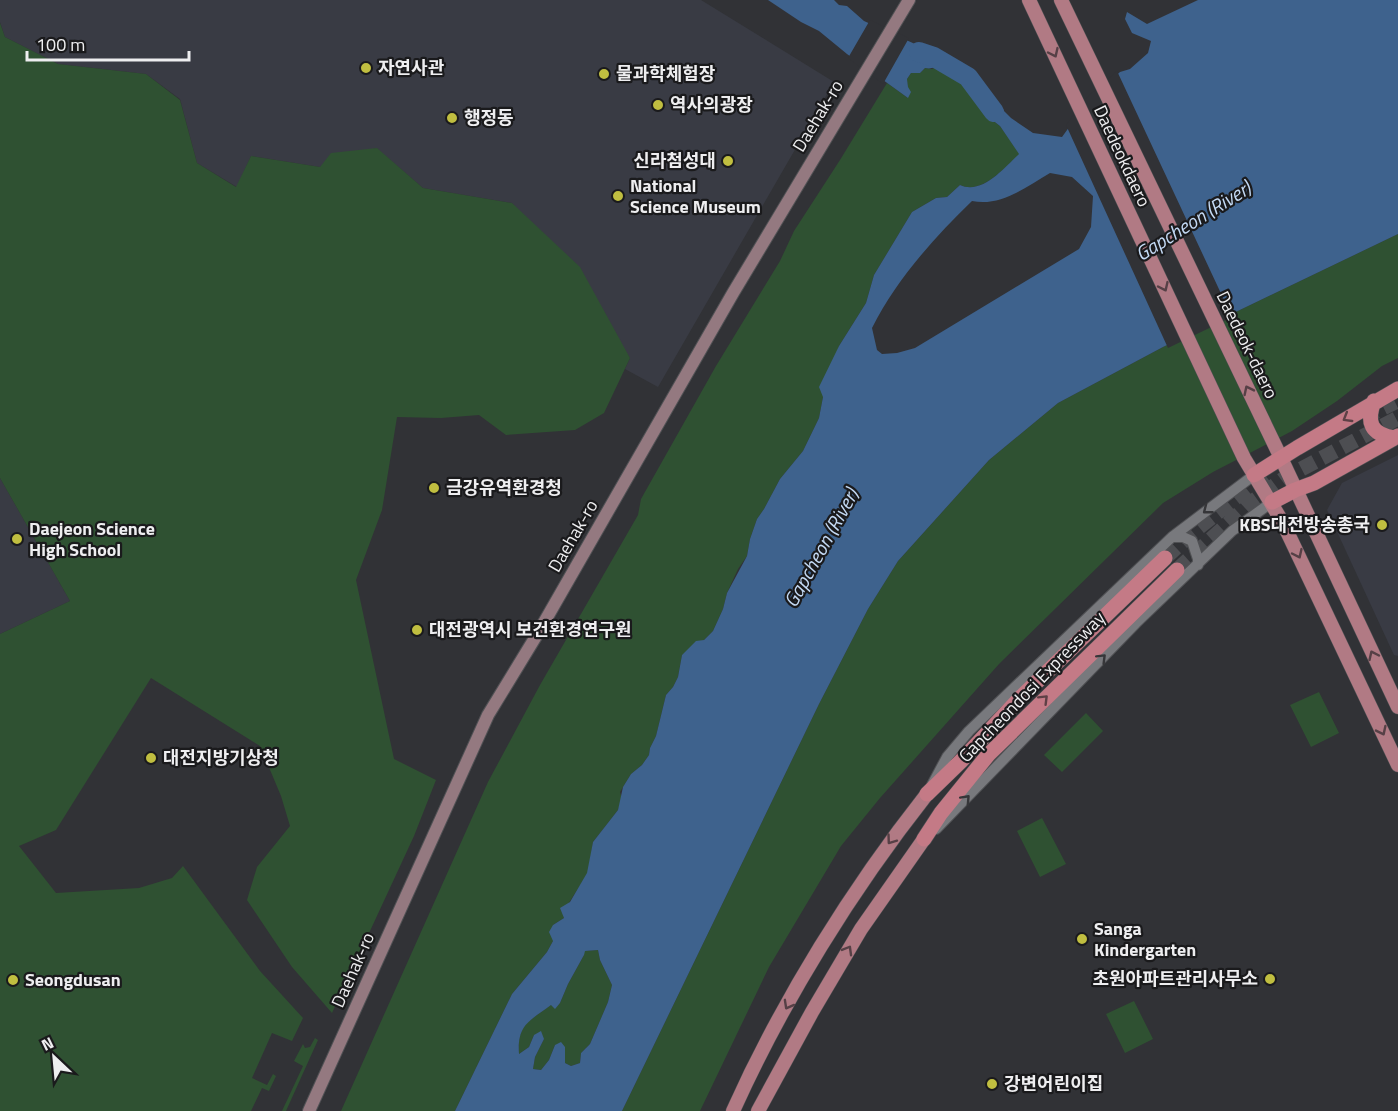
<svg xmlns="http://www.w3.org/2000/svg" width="1398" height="1111" viewBox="0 0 1398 1111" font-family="'Titillium Web','Noto Sans KR',sans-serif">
	<rect width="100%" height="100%" fill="#313236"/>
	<path fill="#393b44" d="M0,0H701L834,82L658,387L625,369L630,358L512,203L423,188L376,148L320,167L251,156L237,187L197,163L180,99L146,74L58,64L5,37L0,22Z
		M1398,455V656L1394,655L1327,510L1342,483Z
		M0,478L70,601L0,634Z"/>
	<path fill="#2f5132" d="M0,23L5,37L58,64L146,74L180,100L197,163L236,187L251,156L320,167L331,153L377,148L423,188L512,203L580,267L630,358L604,413L575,430L506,435L479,415L441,418L397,417L382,510L356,580L394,759L436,780L414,836L332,1013L292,967L247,900L257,867L290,826L281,796L260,746L151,678L56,830L19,846L56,893L139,888L172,878L183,866L260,971L303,1018L292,1041L272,1033L252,1078L267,1085L273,1074L276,1076L269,1091L262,1088L251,1111H0V634L70,601L0,478Z
		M940,64L958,75L976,94L991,119L1000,126L1020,154C1004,168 982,195 960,185L947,197L936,198L912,212L874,275L866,303L839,346L823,397L819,418L803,451L780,479L764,509L757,519L750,539L747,556L738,569L727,593L723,609L713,631L704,640L682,655L678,677L673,687L666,695L656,736L650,748L649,755L642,765L631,774L620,792L622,799L618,810L593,842L588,873L563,912L564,918L553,925V941L547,952L512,994L455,1111H341L488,782L540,685L638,515L641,499L716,366L780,261L794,231L840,160L887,83L908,98L907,79L911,73H920L925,68L932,69Z
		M1398,234V358L1382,366L1337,401L1292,431L1213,472L1163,503L999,664L880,798L841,846L769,967L700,1111H622L819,704L868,609L898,561L989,460L1058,403L1163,347Z
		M1319,692L1339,733L1311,747L1290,705Z
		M1086,713L1103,731L1062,772L1044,755Z
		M1042,818L1066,864L1040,877L1017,831Z
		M598,950L600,960L612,985L608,1002L590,1044L581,1053L580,1063L571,1066L565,1063V1047L555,1045L549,1060L541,1070L533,1069L535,1057L544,1039L534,1035L529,1047L519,1054C517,1023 529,1022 552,1004L555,1008L560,1003L568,984L584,955V951Z
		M1134,1001L1153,1039L1125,1053L1106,1014Z
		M315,1038L318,1040L286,1111H282L303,1066L294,1061L303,1044L305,1048L310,1047Z"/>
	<path fill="#3e628d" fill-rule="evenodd" d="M768,0H834L839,5L847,6L864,21L915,44L934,47L946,54C940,64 936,70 925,68L920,73H911L907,79L908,87L911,92L908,98L847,54L819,31L801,22Z
		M1198,0H1398V234L1163,347L1058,403L989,460L898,561L868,609L819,704L622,1111H455L512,994L547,952L553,941L549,932L553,925L564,918L560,908L570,902L587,873L593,842L618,810L623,787L631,774L642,765L649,755L650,748L656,736L666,695L673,687L678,677L682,655L696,641L704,640L713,631L723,609L727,593L747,556L750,539L757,519L764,509L780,479L803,451L819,418L823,397L819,387L839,346L866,303L874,275L912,212L936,198L947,197L960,185C982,195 1004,168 1019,154L1000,126L991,119L976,94L982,89L1011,118L1033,133L1062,137L1088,101L1120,72L1130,69L1148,53L1151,41L1132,33L1125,19L1127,12L1147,24ZM1050,173L1072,177L1093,196L1091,227L1079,249L915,348L897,353L882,354L877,350L872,328C896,280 933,239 972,201C1001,207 1026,187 1050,173ZM598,950L600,960L612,985L608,1002L590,1044L581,1053L580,1063L571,1066L565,1063V1047L561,1042L555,1045L549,1060L541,1070L533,1069L535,1057L544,1039L541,1031L534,1035L529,1047L519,1054C517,1024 530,1021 551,1005L555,1009L560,1003L568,984L584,955L585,951Z"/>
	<path fill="#313236" d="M870,20L909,38L883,84L848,58Z
		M1117,71L1232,317L1168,348L1066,125L1085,99Z"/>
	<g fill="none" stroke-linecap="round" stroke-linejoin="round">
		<path stroke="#3e628d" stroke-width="20" d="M919,52L934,57L968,77L994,112"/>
		<path stroke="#4d4e52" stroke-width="15" stroke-dasharray="15 8" stroke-linecap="butt" d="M1363,418L1395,402
			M1165,558L1192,533L1267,473
			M1177,570L1252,502L1286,477L1398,418"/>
		<g stroke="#505154" stroke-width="12">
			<path id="tertiary" d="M1172,537H1183L1192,541L1198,559V565
				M932,785L947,757L969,731L1172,537L1254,475
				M936,829L1136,623L1232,531L1272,502"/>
		</g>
		<g stroke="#505154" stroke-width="14">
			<path id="secondary" d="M309,1111L488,715L538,633L733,293L909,0"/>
		</g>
		<g stroke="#505154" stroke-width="15">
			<path id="primary" d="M1029,0L1244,458L1283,523L1398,765
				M1061,0L1281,458L1398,707
				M733,1111C783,1000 852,889 927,794
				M758,1111L812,1012L861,929L924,839"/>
		</g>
		<g stroke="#505154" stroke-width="16">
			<path id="trunk" d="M1374,401C1366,423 1371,434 1394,438
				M1254,475L1297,448L1398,389
				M1272,502L1295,490L1314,483L1398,436
				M927,794L961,761L1021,697L1165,558
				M924,839L941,813L988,755L1177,570"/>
		</g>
		<use href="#tertiary" stroke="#78797d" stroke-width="10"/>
		<use href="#secondary" stroke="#947980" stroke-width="12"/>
		<use href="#primary" stroke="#b17a84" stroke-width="14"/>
		<use href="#trunk" stroke="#c47a86" stroke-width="15"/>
	</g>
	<defs><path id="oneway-chevron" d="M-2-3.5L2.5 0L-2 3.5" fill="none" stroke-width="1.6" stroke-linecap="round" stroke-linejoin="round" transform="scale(1.5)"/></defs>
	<g stroke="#564046">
		<use href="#oneway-chevron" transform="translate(1054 53) rotate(65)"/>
		<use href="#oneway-chevron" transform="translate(1164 287) rotate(65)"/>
		<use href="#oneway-chevron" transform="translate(1248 390) rotate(-116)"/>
		<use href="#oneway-chevron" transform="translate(1298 554) rotate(65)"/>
		<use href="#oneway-chevron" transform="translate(1373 655) rotate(-115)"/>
		<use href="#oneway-chevron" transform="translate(1382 731) rotate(64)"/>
		<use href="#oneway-chevron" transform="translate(891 840) rotate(126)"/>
		<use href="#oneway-chevron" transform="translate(848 950) rotate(-60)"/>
		<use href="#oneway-chevron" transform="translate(788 1005) rotate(119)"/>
	</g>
	<g stroke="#5e4046">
		<use href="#oneway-chevron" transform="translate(1347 418) rotate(149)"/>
		<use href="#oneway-chevron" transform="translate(1044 699) rotate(-45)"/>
	</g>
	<g stroke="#363639">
		<use href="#oneway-chevron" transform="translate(1207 510) rotate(142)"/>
		<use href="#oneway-chevron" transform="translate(1102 658) rotate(-45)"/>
		<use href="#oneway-chevron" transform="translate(966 799) rotate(-47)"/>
	</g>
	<g fill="#c0be40" stroke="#1a1a1c" stroke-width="2">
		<circle cx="366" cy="68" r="6"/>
		<circle cx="604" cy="74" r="6"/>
		<circle cx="658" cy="105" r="6"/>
		<circle cx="452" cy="118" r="6"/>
		<circle cx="728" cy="161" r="6"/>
		<circle cx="618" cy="196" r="6"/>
		<circle cx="434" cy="488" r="6"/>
		<circle cx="1382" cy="525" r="6"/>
		<circle cx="17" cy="539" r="6"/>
		<circle cx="417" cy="630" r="6"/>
		<circle cx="151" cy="758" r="6"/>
		<circle cx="1082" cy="939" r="6"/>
		<circle cx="1270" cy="979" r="6"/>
		<circle cx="13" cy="980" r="6"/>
		<circle cx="992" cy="1084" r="6"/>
	</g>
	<g text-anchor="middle" stroke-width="4.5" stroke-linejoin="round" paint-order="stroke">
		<g font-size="18" font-weight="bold" fill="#eeeef0" stroke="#1a1a1c" text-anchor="start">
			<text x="378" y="74">자연사관</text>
			<text x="616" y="80">물과학체험장</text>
			<text x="670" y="111">역사의광장</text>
			<text x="464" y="124">행정동</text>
			<text x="716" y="167" text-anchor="end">신라첨성대</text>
			<text x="630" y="192">National<tspan x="630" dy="21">Science Museum</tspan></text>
			<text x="446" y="494">금강유역환경청</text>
			<text x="1370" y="531" text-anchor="end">KBS대전방송총국</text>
			<text x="29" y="535">Daejeon Science<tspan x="29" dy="21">High School</tspan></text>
			<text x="429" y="636">대전광역시 보건환경연구원</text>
			<text x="163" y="764">대전지방기상청</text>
			<text x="1094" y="935">Sanga<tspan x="1094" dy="21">Kindergarten</tspan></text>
			<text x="1258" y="985" text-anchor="end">초원아파트관리사무소</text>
			<text x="25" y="986">Seongdusan</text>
			<text x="1004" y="1090">강변어린이집</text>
		</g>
		<g font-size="18" fill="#eeeef0" stroke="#1a1a1c">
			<text transform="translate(818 116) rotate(-59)" y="6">Daehak-ro</text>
			<text transform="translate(1122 156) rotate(65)" y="6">Daedeokdaero</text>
			<text transform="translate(1247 345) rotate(64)" y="6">Daedeok-daero</text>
			<text transform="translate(573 536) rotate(-60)" y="6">Daehak-ro</text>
			<text transform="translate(1032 687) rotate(-46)" y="6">Gapcheondosi Expressway</text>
			<text transform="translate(353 970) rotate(-66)" y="6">Daehak-ro</text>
		</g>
		<g font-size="20" font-style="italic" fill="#c4daf5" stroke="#1a1a1c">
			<text transform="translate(1193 221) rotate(-32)" y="7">Gapcheon (River)</text>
			<text transform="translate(821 548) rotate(-61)" y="7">Gapcheon (River)</text>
		</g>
	</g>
	<g transform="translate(54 1057) rotate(334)" stroke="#1a1a1c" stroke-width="4.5" paint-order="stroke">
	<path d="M0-4.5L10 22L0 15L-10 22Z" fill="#eeeef0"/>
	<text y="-9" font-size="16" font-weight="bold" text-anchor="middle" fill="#eeeef0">N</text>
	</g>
	<path d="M27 51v9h162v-9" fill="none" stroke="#eeeef0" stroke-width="3"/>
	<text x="36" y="51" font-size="18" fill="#eeeef0" stroke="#1a1a1c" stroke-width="4.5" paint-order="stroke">100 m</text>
</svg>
